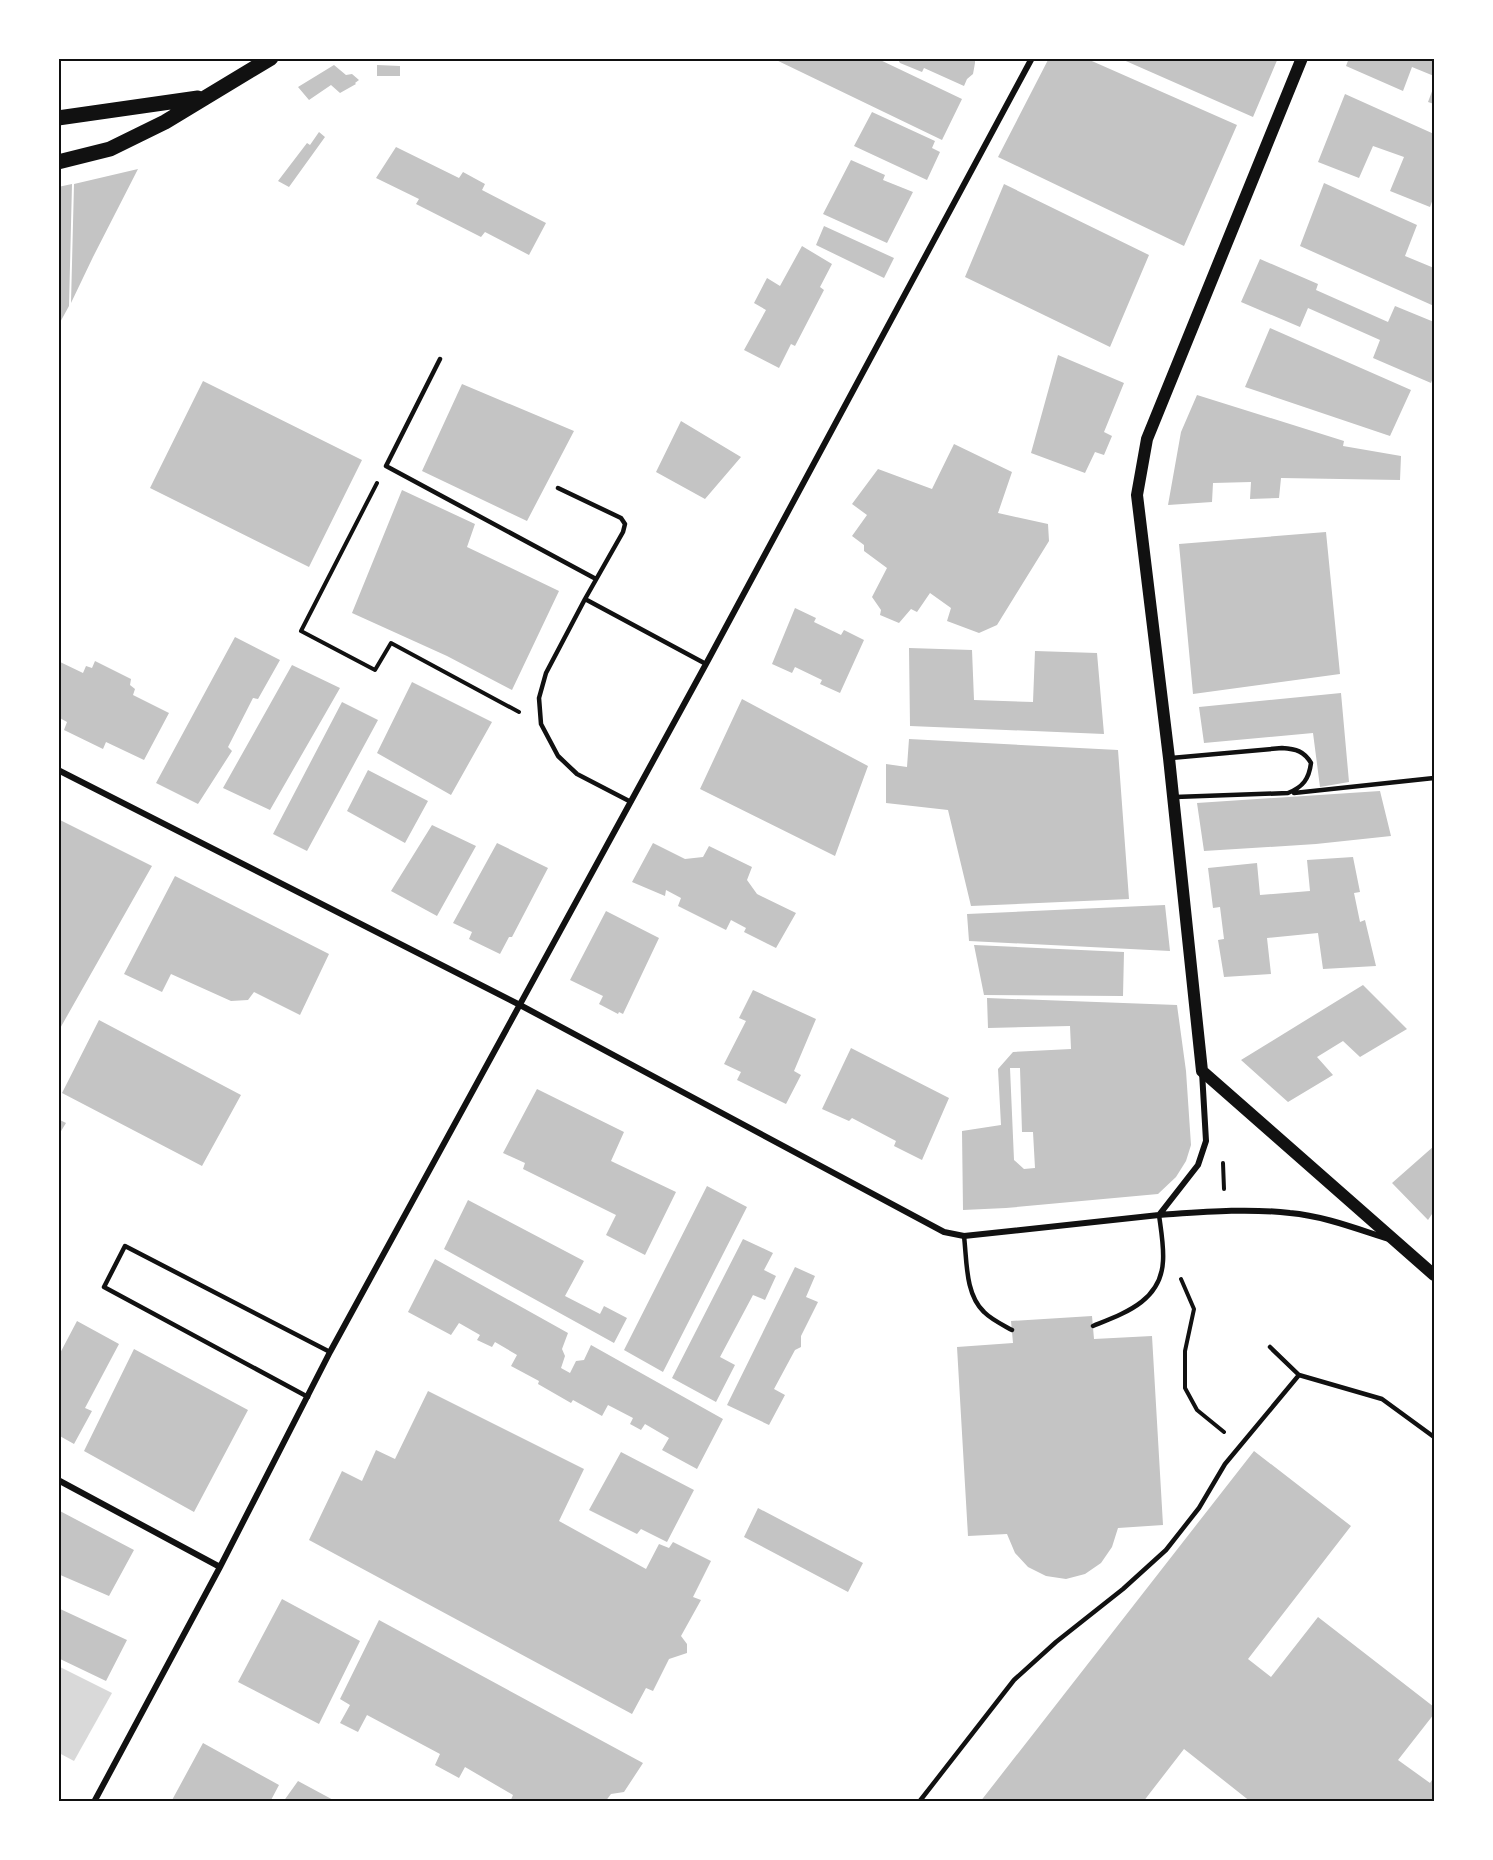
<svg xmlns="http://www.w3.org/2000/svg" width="1493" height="1860" viewBox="0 0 1493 1860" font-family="Mulish,sans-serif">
	<rect width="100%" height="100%" fill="#fff"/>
	<path fill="#d9d9d9" d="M58,1666L112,1693L74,1761L59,1753Z"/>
	<path fill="#c4c4c4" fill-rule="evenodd" d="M772,58H876L962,99L942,140Z
		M897,58H975V63L973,74L967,79L964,86L924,68L922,72L900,63Z
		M1049,58H1085L1237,125L1184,246L998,157Z
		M1119,58H1278L1253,117Z
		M1349,58H1434V76L1412,67L1403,91L1346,66Z
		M334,65L346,75L352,74L359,80L355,83L356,84L340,93L331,85L309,100L298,87Z
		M377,65L400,66V76H377Z
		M1434,86V104L1428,102Z
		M1345,94L1434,134V196L1430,207L1390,191L1404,157L1373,146L1359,178L1318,162Z
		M872,112L935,141L932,148L940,152L927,180L854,146Z
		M319,132L325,137L289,187L278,181L307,143L310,145Z
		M396,147L459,178L463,172L485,184L482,190L546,223L529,255L485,232L481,237L416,204L419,199L376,178Z
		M851,160L885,175L883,180L913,192L887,243L823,214Z
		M138,169L93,257L71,303L74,184Z
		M1324,183L1417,225L1405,256L1434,268V306L1300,246Z
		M72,184L69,306L58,326V187Z
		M1004,184L1149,255L1110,347L965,277Z
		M824,226L894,258L884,278L816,245Z
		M802,246L832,264L820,287L824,290L795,346L791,344L779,368L744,350L766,310L754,303L767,278L780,286Z
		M1260,259L1318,284L1316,290L1388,322L1395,306L1434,322V375L1431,383L1373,358L1380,340L1308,308L1300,327L1241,302Z
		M1270,328L1411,390L1390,436L1245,387Z
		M1058,355L1124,383L1104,432L1112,436L1104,455L1095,452L1085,473L1031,453Z
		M203,381L362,460L309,567L150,488Z
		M462,384L574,431L527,521L422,471Z
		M1197,395L1344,441L1343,446L1401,456L1400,480L1281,478L1279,498L1250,499L1251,482L1213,483L1212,502L1168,505L1181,432Z
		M681,421L741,457L705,499L656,472Z
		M954,444L1012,472L998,513L1048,524L1049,541L997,625L979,633L947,621L951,608L930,593L917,612L911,609L899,623L880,615L881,610L872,597L887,568L864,551V545L852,536L867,515L852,504L878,469L932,489Z
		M402,490L475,524L467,547L559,591L512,690L447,656L352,613Z
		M1326,532L1340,674L1193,694L1179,544Z
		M795,608L816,618L814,622L841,635L844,630L864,640L840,693L820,684L822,680L795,667L792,673L772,664Z
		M235,637L280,660L258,699L253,698L228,747L232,751L198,804L156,783Z
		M909,648L972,650L974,700L1033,702L1035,651L1097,653L1104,734L910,726Z
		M58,661L83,673L86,666L92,668L95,661L131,679L130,685L135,689L133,695L169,713L144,760L106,742L103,749L64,730L67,722L58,717Z
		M292,665L340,688L270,810L223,788Z
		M412,682L492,722L451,795L377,753Z
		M1341,693L1349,782L1320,787L1313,733L1204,743L1199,707Z
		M742,699L868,766L835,856L700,789Z
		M342,702L378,720L307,851L273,834Z
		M909,739L1118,750L1129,899L971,906L948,810L886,803V764L907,767Z
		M368,770L428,801L405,843L347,811Z
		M1380,791L1391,836L1316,844L1204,851L1197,803Z
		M58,819L152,866L58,1032Z
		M432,825L476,846L437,916L391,891Z
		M497,843L548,868L512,937H509L500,954L469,939L472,932L453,923Z
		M653,843L685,859L703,857L709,846L752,867L747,880L757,894L796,913L776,948L744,932L746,928L731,920L726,930L678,906L681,898L666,890L665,896L632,882Z
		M1353,857L1360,892L1354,893L1360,922L1365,920L1376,966L1323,969L1318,933L1267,938L1271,974L1224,977L1218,940L1224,939L1220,907L1213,908L1208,868L1257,863L1260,895L1310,891L1307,860Z
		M175,876L329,954L300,1015L254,992L248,1000L231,1001L171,974L162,992L124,974Z
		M1165,905L1170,951L969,941L967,914Z
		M606,911L659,938L623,1014L619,1012L618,1014L599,1004L603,996L570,980Z
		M974,945L1124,952L1123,996L984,995Z
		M1363,985L1407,1029L1360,1057L1343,1041L1317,1057L1333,1075L1288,1102L1241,1060Z
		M753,990L816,1019L794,1071L801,1075L786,1104L737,1080L741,1072L724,1064L746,1021L739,1018Z
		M987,998L1177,1005L1186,1071L1191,1145L1186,1161L1176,1177L1158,1194L1006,1208L963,1210L962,1131L1001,1125L998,1069L1013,1052L1071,1049L1070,1026L988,1028ZM1010,1068H1020L1022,1132H1033L1035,1168L1024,1169L1014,1160Z
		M99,1020L241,1095L202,1166L62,1093Z
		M851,1048L949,1098L922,1160L894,1146L896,1141L852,1118L849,1121L822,1109Z
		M537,1089L624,1132L611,1161L676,1192L645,1255L606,1235L616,1215L523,1169L525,1163L503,1153Z
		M58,1119L66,1123L58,1136Z
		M1434,1146V1211L1428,1220L1392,1183Z
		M707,1186L747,1207L663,1372L624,1350Z
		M468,1200L584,1261L565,1296L600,1314L604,1306L627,1318L614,1343L444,1249Z
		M743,1239L773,1253L764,1270L776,1276L765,1300L753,1295L720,1357L735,1365L716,1402L672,1378Z
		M435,1259L568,1333L562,1349L565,1356L561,1368L570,1373L576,1361L584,1360L591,1345L723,1419L697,1469L662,1450L669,1438L645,1424L641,1430L630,1424L633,1418L608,1405L602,1416L573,1400L571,1403L538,1384L539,1381L511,1366L517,1355L495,1342L492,1347L477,1340L480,1335L459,1323L451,1335L408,1312Z
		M795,1267L815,1276L806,1297L818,1302L801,1336V1347L795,1350L774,1389L785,1395L769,1425L727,1405Z
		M1092,1316L1094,1339L1152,1336L1163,1525L1118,1528L1112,1547L1101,1563L1085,1574L1066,1579L1046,1576L1028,1567L1015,1553L1007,1534L968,1536L957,1347L1013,1343L1011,1321Z
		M77,1321L119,1344L85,1408L92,1411L74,1444L58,1435V1357Z
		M134,1349L248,1410L194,1512L84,1451Z
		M428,1391L584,1469L559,1521L646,1569L659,1544L669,1548L673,1542L711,1561L693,1597L701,1600L681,1636L687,1644V1653L669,1659L653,1691L646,1688L632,1714L309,1540L342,1471L362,1481L376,1450L395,1459Z
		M1254,1451L1351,1526L1248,1659L1271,1677L1318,1617L1434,1707V1714L1398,1760L1430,1783L1434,1777V1802H1251L1184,1749L1143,1802H980Z
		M621,1452L694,1490L667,1542L641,1529L637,1534L589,1510Z
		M758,1508L863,1563L848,1592L744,1537Z
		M58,1510L134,1550L109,1596L58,1574Z
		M282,1599L360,1641L319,1724L238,1682Z
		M58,1608L127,1640L106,1681L58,1658Z
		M379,1620L643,1763L624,1792L611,1794L605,1802H510L513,1795L465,1767L459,1778L435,1765L440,1754L367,1715L358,1732L340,1723L350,1705L340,1699Z
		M203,1743L279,1785L270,1802H171Z
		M298,1781L337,1802H283Z"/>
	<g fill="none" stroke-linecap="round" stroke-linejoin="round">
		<path stroke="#111" stroke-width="4" d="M377,483L301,631L375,670L391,643L519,712
			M1223,1163L1224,1189
			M1181,1279L1194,1309L1185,1351V1388L1197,1410L1224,1432"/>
		<path stroke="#111" stroke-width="4.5" d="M440,359L386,466L596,579
			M558,488L621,518L625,524L623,532L585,599
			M1171,758L1282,748C1296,749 1304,751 1311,763C1309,779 1303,787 1288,793L1175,797
			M1294,793L1434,778
			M631,802L577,774L558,756L541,724L539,698L546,673L585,599L706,664
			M964,1236C967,1261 965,1294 984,1312C992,1320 1003,1325 1012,1330
			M1093,1326C1125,1313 1161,1301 1163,1261C1164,1246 1161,1230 1159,1215
			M1270,1347L1299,1375
			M308,1397L104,1287L125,1246L330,1352
			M919,1802L1014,1680L1056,1642L1123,1589L1166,1550L1199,1508L1225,1464L1299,1375L1382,1399L1434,1437"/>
		<path stroke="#111" stroke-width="6" d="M58,770L520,1005L944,1232L964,1236L1159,1215L1198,1165L1206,1141L1202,1072
			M1159,1215C1203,1212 1246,1208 1290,1213C1324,1216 1357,1229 1389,1239
			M58,1480L220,1567
			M94,1802L220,1567L330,1352L706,664L1032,58"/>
		<path stroke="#111" stroke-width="12" d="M1302,58L1147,439L1137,495L1169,758L1202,1071L1434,1275"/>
		<path stroke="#111" stroke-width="15" d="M58,118L198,98
			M58,162L110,149L165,122L271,58"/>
	</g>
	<rect width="1493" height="1860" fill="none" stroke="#ffffff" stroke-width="120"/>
	<rect x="60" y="60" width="1373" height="1740" fill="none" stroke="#111" stroke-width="2"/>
</svg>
